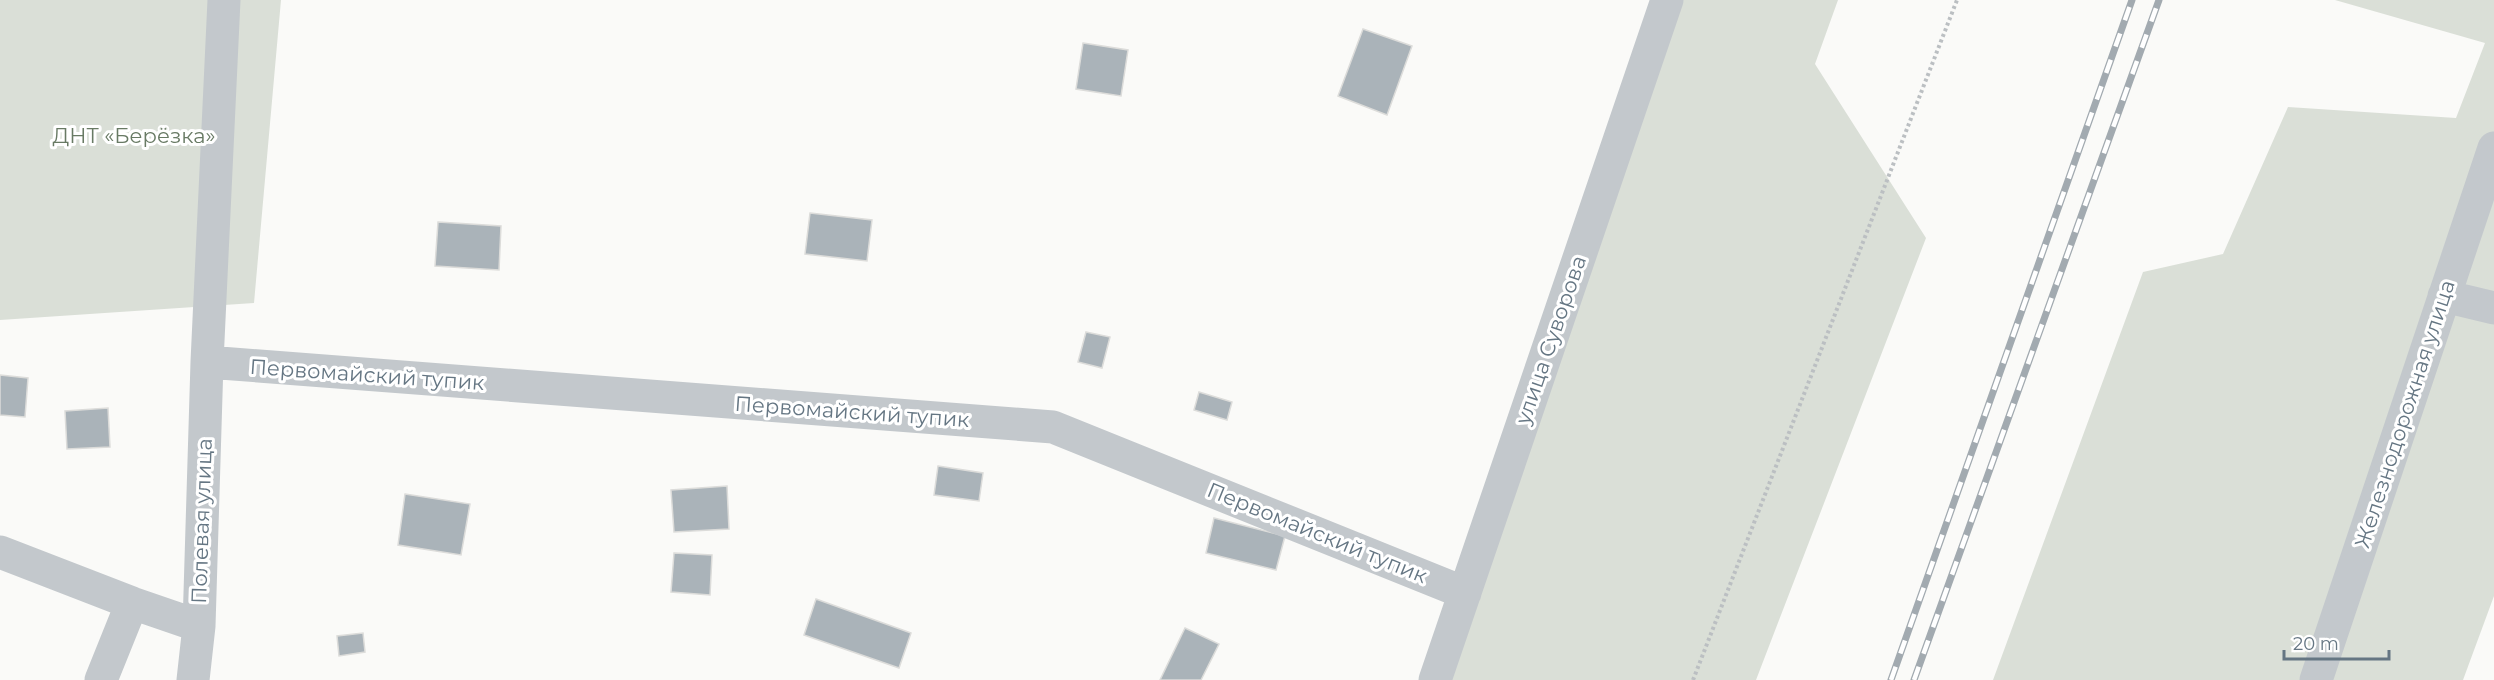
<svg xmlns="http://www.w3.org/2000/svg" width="2494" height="680" viewBox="0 0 2494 680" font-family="Montserrat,sans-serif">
	<rect width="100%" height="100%" fill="#fafaf8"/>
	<path fill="#dadfd7" d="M0,0H281L254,303L0,320Z
		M1679,0H1838L1815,64L1926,238L1756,680H1428Z
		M2335,0H2494V596L2463,680H1993L2143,272L2223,254L2288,107L2456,118L2485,43Z"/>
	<path fill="#aab3b9" stroke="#dcdcda" stroke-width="1.5" d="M1363,29L1412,46L1387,115L1338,96Z
		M1083,43L1128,50L1121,96L1076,89Z
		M810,213L872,220L867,261L805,254Z
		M438,222L501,226L499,270L435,266Z
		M1086,332L1110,337L1102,368L1078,362Z
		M0,375L28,378L25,417L0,415Z
		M1199,392L1232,402L1227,420L1194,410Z
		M108,408L110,447L67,449L65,411Z
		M938,466L983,473L979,501L934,495Z
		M727,486L729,529L674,532L671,490Z
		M405,494L470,504L461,555L398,545Z
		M1214,518L1285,536L1276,570L1206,553Z
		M674,553L712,555L710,595L671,592Z
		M816,599L911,633L899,668L804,635Z
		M1185,628L1219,644L1201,680H1160Z
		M363,633L365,652L339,656L337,636Z"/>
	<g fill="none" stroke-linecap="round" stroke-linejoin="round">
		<path stroke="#bbbfc2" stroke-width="4" stroke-dasharray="3 3" stroke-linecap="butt" d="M1693,680L1957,0"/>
		<path stroke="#c3c8cc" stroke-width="33" d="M2444,296L2494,308
			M207,362L1053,427L1465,593
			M0,552L132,603
			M101,680L132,603L199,626
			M193,680L199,626L207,362L224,0
			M1435,680L1667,0
			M2316,680L2494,148"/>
		<g stroke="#a2aab0" stroke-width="7">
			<path id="rail" d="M1891,680L2132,0
				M1914,680L2159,0"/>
		</g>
		<use href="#rail" stroke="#fff" stroke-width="4.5" stroke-dasharray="14" stroke-linecap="butt"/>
	</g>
	<g text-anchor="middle" stroke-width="6" stroke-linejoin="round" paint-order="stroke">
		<g font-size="21" fill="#687a64" stroke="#fff">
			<text x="134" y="143">ДНТ «Берёзка»</text>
		</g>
		<g font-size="21" fill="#657683" stroke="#fff">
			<text transform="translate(1551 340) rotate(-71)" y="7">улица Суворова</text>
			<text transform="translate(367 375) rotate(4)" y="7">Первомайский тупик</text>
			<text transform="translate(852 412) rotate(4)" y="7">Первомайский тупик</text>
			<text transform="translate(2405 414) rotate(-72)" y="7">Железнодорожная улица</text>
			<text transform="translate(202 521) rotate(-88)" y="7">Полевая улица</text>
			<text transform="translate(1317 533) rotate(22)" y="7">Первомайский тупик</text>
		</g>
	</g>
	<path d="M2284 650v9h105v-9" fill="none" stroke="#657683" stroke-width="3"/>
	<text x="2293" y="650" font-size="18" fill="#657683" stroke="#ffffff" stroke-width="4.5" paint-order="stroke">20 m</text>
</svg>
